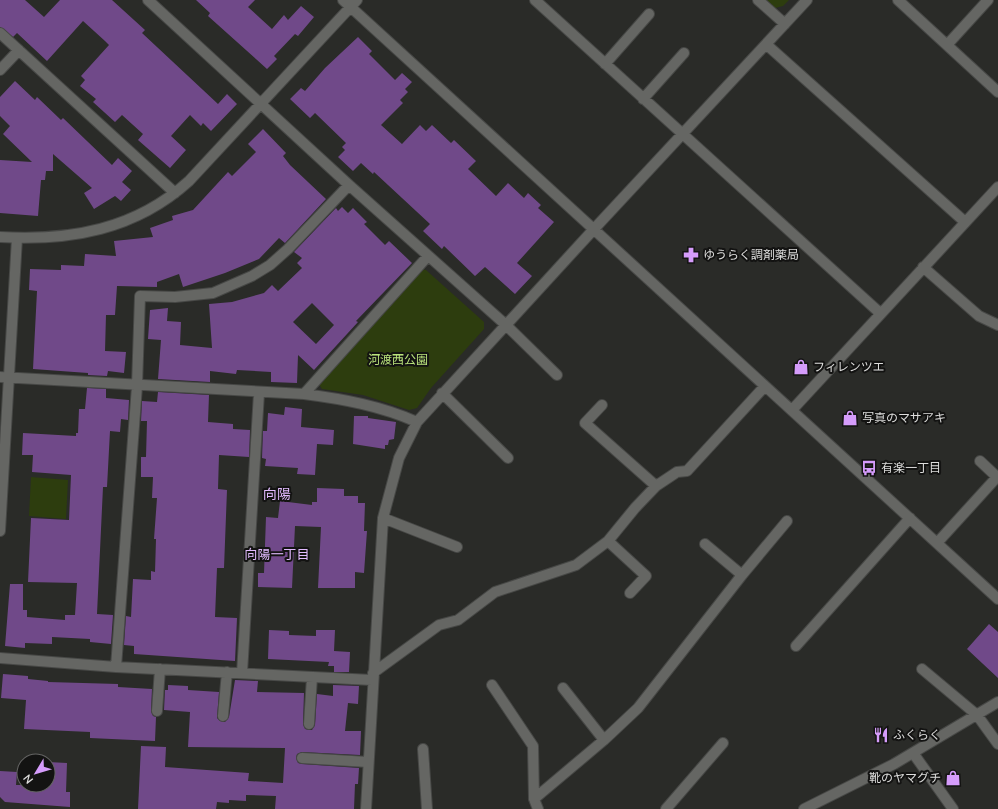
<svg xmlns="http://www.w3.org/2000/svg" width="998" height="809" viewBox="0 0 998 809" font-family="Mulish,'Noto Sans JP',sans-serif">
	<rect width="100%" height="100%" fill="#2a2b28"/>
	<path fill="#2d3d0e" d="M767,0H789L783,6L775,8Z
		M422,269L426,270L484,322V329L431,388L417,408L409,410L363,395L322,389L318,383Z
		M31,477L68,480L66,519L29,516Z"/>
	<path fill="#704989" fill-rule="evenodd" d="M0,0H25L44,17L60,0H112L145,30L142,33L218,104L227,94L237,104L211,131L203,123L201,126L190,115L171,136L186,150L170,168L138,140L143,134L122,115L115,122L93,102L96,99L80,86L85,80L81,76L109,45L105,41L83,21L47,61L17,33L13,37L0,27Z
		M196,0H255L248,7L272,29L284,15L288,20L301,6L314,17L298,36L295,34L274,56L277,59L267,69L208,16L210,13Z
		M358,37L372,51L369,54L395,80L402,73L412,82L405,89L408,92L400,100L403,103L381,125L402,144L420,125L426,131L432,125L451,143L454,140L476,161L468,169L496,196L508,183L524,198L528,193L541,205L538,208L554,222L517,263L532,276L515,294L485,267L475,276L444,246L442,249L423,231L430,224L374,172L373,174L361,163L353,171L338,157L345,150L342,147L346,143L315,113L310,118L290,99L301,88L305,91L325,68Z
		M15,81L35,100L37,97L61,120L63,118L112,165L118,158L132,171L122,182L131,190L121,201L115,196L94,209L84,193L92,188L53,154V171H46L45,180H41L38,216L0,213V160L32,162L3,134L10,126L0,116V97Z
		M263,129L286,153L283,156L290,165L326,199L285,243L279,238L259,259L225,273L183,287L179,274L157,282V287L117,286L115,315H106L105,351L126,352L124,373L108,371L107,376L88,375V373L33,369L37,291L29,290L30,269L61,270V265L84,266L85,254L116,256L114,241L153,237L150,228L173,220L172,216L193,210L228,172L232,176L256,152L248,144Z
		M342,207L348,213L353,208L367,222L364,224L385,245L389,241L412,263L356,321L358,322L314,370L298,355L297,383L271,382V372L237,370L236,374L210,371V382L158,379L161,340L148,339L150,310L168,308L167,321L181,322L180,345L212,348L209,304L232,302L264,293L272,285L278,291L302,268L297,263L302,258L294,252L336,208L338,211ZM312,303L334,325L316,344L293,322Z
		M87,388L106,389V398L129,400L128,420L121,419L120,432L110,431L107,487H103L97,614L113,615L111,644L90,642V639L52,637V644L25,643V648L5,646L10,584H23V610H27V617L65,620V615H75L77,583L28,582L31,518L69,520L71,475L32,472L33,455H22L23,433L76,436V433H78L79,409H85Z
		M158,392L209,395L208,422L233,424V429L250,430L249,457L219,455L218,489L227,490L224,568H217L215,617L237,618L235,661L134,654V646L124,645L126,616L131,617L133,579L151,580V571L155,572L156,539H154L157,498H152L153,477H141V457H146L147,421H141L142,401L157,402Z
		M285,407L302,409L301,427L334,430L333,445L317,444L315,475L297,474L298,468L265,466L266,459L262,458L263,431H267L268,413L284,415Z
		M354,416H368V418L396,422L394,439L389,440L388,445H385V449L353,444Z
		M317,488L344,489V496H358V503H365L364,531H367L364,573L355,572V588H318L321,527L295,526L292,588L258,587V573H264L266,517L278,518L280,501L312,505V502H317Z
		M989,624L998,632V678L967,649Z
		M269,630L289,631V635L316,636V630H335L334,651L350,652L349,672H334V666H328L329,662L268,659Z
		M3,674L28,676V679L48,681V682L118,684V687L152,689L151,711L153,716L156,717L155,741L90,738V732L24,729L26,700L1,698Z
		M235,680L258,681L257,692L304,693L303,724L305,729L309,730H312L315,725L317,694L333,696V685L359,686L358,704L348,703L345,731H361L360,755L302,752L297,754L296,758L298,763L302,764L359,768L358,784H355L354,809H275L276,796L246,795V801L229,800V803L217,802L216,809H138L141,746L166,747L165,767L249,773L248,781L283,783L285,748L188,747L190,712L164,710L165,690H168V685L188,686V690L219,692L217,718L220,721L225,722L229,717Z
		M48,762L67,763L66,792H70V807L5,802L0,797V771L17,772L16,785H48Z"/>
	<g fill="none" stroke-linecap="round" stroke-linejoin="round">
		<g stroke="#474846" stroke-width="12">
			<path id="minor" d="M148,0L349,185L506,325L557,375
				M343,0L998,599
				M535,0L880,313
				M758,0L785,24
				M898,0L998,92
				M0,33L175,193
				M767,45L965,222
				M947,45L988,0
				M605,64L649,14
				M0,70L19,50
				M643,99L684,53
				M0,237C70,241 135,230 189,181L357,0
				M923,267L979,316L998,325
				M0,377L304,394C343,399 381,406 417,422
				M442,393L508,458
				M304,394L428,256
				M602,405L585,423L656,486
				M792,410L998,187
				M980,461L998,478
				M383,518L457,547
				M0,531L17,238
				M608,541L646,576L630,593
				M937,543L997,477
				M705,544L742,575
				M796,646L910,518
				M0,658L116,667L372,680
				M116,667L137,386L140,296L175,297L213,293L252,276L270,265L288,249L349,185
				M922,669L977,715L998,744
				M242,673L259,393
				M373,673L439,625L458,620L495,592L576,565L608,541L635,508L656,486L677,472L687,471L765,386
				M492,685L533,746L534,799
				M563,688L604,740
				M157,711L160,669
				M223,716L227,672
				M309,724L312,677
				M423,749L427,809
				M913,753L953,809
				M302,758L368,762
				M366,809L383,518L399,458L417,422L594,229L807,0
				M538,809L534,799L604,740L638,708L742,575L787,521
				M666,809L723,743
				M804,809L894,764L998,702"/>
		</g>
		<use href="#minor" stroke="#656663" stroke-width="10"/>
	</g>
	<defs>
		<g id="pharmacy-bare" transform="scale(1.2)"><path d="M-2-6h4v4h4v4h-4v4h-4v-4h-4v-4h4Z" fill="#d59cfb" stroke="#131312" stroke-width="2.5" paint-order="stroke"/></g>
		<g id="shop-bare" transform="scale(1.2)"><path d="M-5-2.5h2.3a2.7 3.5 0 0 1 5.4 0H5L5.5 6h-11ZM-1.5-2.5h3a1.5 2.3 0 0 0-3 0Z" fill="#d59cfb" stroke="#131312" stroke-width="2.5" paint-order="stroke"/></g>
		<g id="bus-bare" transform="scale(1.2)"><path d="M-5-6H5V4H4V6H2V4H-2V6H-4V4H-5ZM-3.5-4V0h7V-4ZM-3.5 1.2v1.5H-2V1.2ZM2 1.2v1.5H3.5V1.2Z" fill="#d59cfb" stroke="#131312" stroke-width="2.5" paint-order="stroke"/></g>
		<g id="restaurant-bare" transform="scale(1.2)"><path d="M-5-6h1v4h1v-4h1v4h1v-4h1v5L-1.5 .5V6h-2V.5L-5-1ZM5-6V6H3V1.5H1.5Q1.5-4 5-6Z" fill="#d59cfb" stroke="#131312" stroke-width="2.5" paint-order="stroke"/></g>
	</defs>
	<g fill-rule="evenodd">
		<use href="#pharmacy-bare" x="691" y="255"/>
		<use href="#shop-bare" x="801" y="367"/>
		<use href="#shop-bare" x="850" y="418"/>
		<use href="#bus-bare" x="869" y="468"/>
		<use href="#restaurant-bare" x="881" y="735"/>
		<use href="#shop-bare" x="953" y="778"/>
	</g>
	<g text-anchor="middle" stroke-width="4" stroke-linejoin="round" paint-order="stroke">
		<g font-size="12" fill="#dddddc" stroke="#131312" text-anchor="start">
			<text x="703" y="259">ゆうらく調剤薬局</text>
			<text x="813" y="371">フィレンツエ</text>
			<text x="862" y="422">写真のマサアキ</text>
			<text x="881" y="472">有楽一丁目</text>
			<text x="893" y="739">ふくらく</text>
			<text x="941" y="782" text-anchor="end">靴のヤマグチ</text>
		</g>
		<g font-size="12" fill="#bae37c" stroke="#131312">
			<text x="398" y="364">河渡西公園</text>
		</g>
		<g font-size="13" fill="#e3bcff" stroke="#131312">
			<text x="277" y="559">向陽一丁目</text>
		</g>
		<g font-size="14" fill="#e3bcff" stroke="#131312">
			<text x="277" y="499">向陽</text>
		</g>
	</g>
	<g transform="translate(36 773) rotate(232)"><circle r="19" fill="#131312" stroke="#646463"/>
	<path d="M0-3L7 15L0 10L-7 15Z" fill="#d59cfb"/>
	<text y="-6" font-size="11" font-weight="bold" text-anchor="middle" fill="#dddddc">N</text>
	</g>
</svg>
